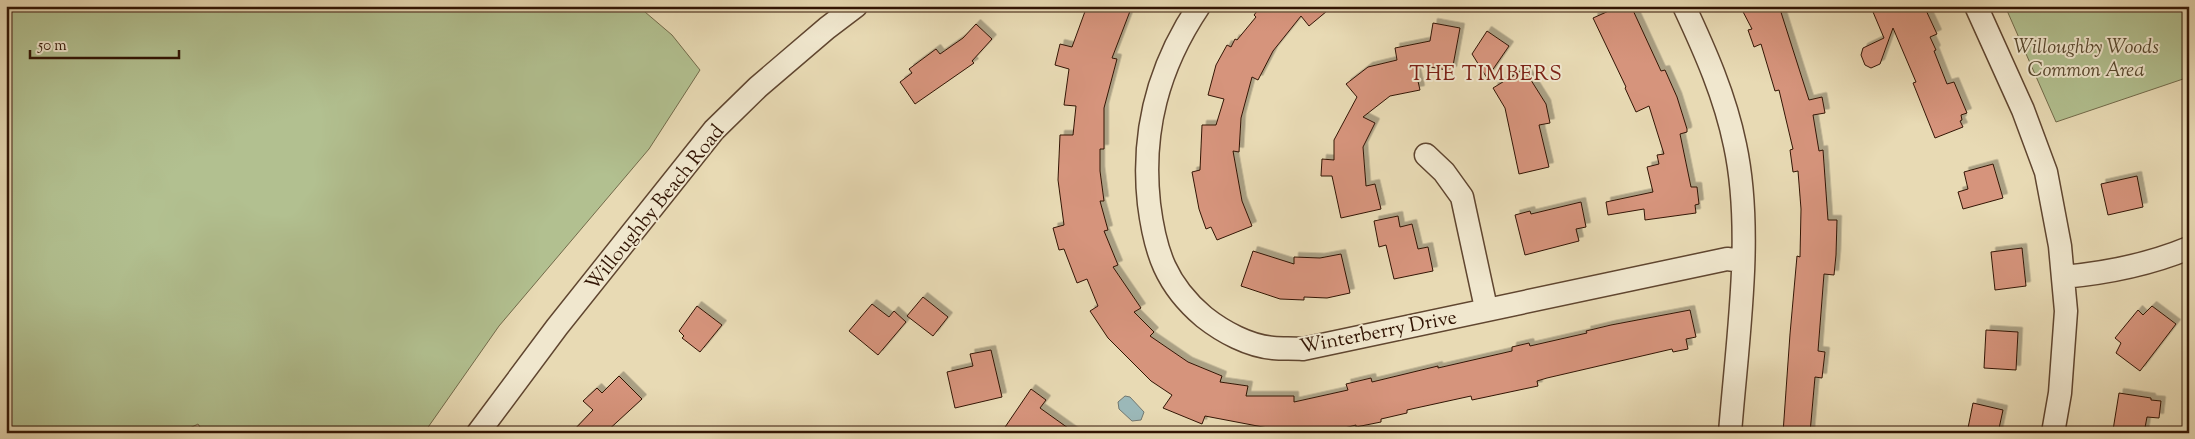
<svg xmlns="http://www.w3.org/2000/svg" width="2195" height="439" viewBox="0 0 2195 439" font-family="'Sorts Mill Goudy',serif">
	<defs>
		<filter id="shadow"><feDropShadow dx="4.5" dy="-4.5" stdDeviation="0" flood-color="#0004"/></filter>
	</defs>
	<rect width="100%" height="100%" fill="#e8dab4"/>
	<filter id="stains"><feTurbulence type="fractalNoise" baseFrequency=".004" numOctaves="4"/><feColorMatrix values="0 0 0 0 .2 0 0 0 0 .09 0 0 0 0 .02 0 0 0 .5 -.17"/></filter>
	<radialGradient id="worn" r=".72"><stop offset=".6" stop-color="#630" stop-opacity="0"/><stop offset="1" stop-color="#630" stop-opacity=".3"/></radialGradient>
	<path fill="#b2c090" stroke="#726a4a" d="M6,6H638L672,35L700,70L649,149L499,326L424,433H204L198,424L180,433H6Z
		M2005,6H2189V77L2056,122Z"/>
	<path fill="#9bb8b8" stroke="#717770" d="M1125,396L1130,397L1144,412L1141,420L1132,421L1119,409L1118,402Z"/>
	<path fill="#d6947c" stroke="#321504" filter="url(#shadow)" d="M1087,6H1132L1112,58L1117,59L1104,108V149H1100V171L1104,201H1100L1108,230L1104,231L1118,265L1113,267L1141,308L1134,312L1154,332L1150,336L1188,362L1222,376L1220,382L1248,386L1246,396H1294V402L1348,390L1346,384L1371,378L1372,382L1438,366V368L1512,351V347L1529,343L1530,346L1587,333L1586,331L1611,325L1690,310L1696,337L1686,339L1688,349L1673,352L1672,349L1547,378L1537,381L1538,386L1472,400L1471,396L1407,410V413L1381,419V422L1356,427V425L1325,433L1268,432V428L1205,416L1202,424L1163,408L1172,395L1151,381L1108,338L1090,311L1098,306L1087,279L1077,283L1064,249L1059,250L1053,228L1064,225L1058,180L1060,135H1073L1076,106L1064,105L1069,69L1055,65L1060,44L1072,47Z
		M1261,6H1333L1309,26L1301,16L1273,51L1258,80L1252,77L1241,118L1239,152L1233,151L1242,201L1252,226L1217,240L1211,227L1206,229L1199,209L1192,172L1200,170L1202,125H1216L1224,99L1208,95L1216,65L1227,45L1231,47L1235,39L1237,40L1256,17L1254,15Z
		M1620,6H1631L1661,71L1665,70L1677,97L1687,129V132L1680,134L1691,187H1697L1699,204L1695,205L1696,213L1645,220L1644,209L1608,215L1606,202L1653,192L1647,167L1659,164L1657,155L1664,154L1649,106L1636,112L1625,88L1626,87L1593,18Z
		M1740,6H1779L1809,100L1822,97L1825,113L1813,115L1819,151L1823,150L1828,220H1837L1836,255L1834,275L1824,274L1818,351L1825,352L1822,378L1815,377L1810,433H1783L1790,334L1797,256L1800,257L1801,209L1798,171L1793,172L1790,150L1793,149L1779,90L1775,91L1761,44L1754,47L1748,30L1752,29Z
		M1883,6H1924L1937,34L1930,37L1936,50L1934,51L1947,84L1954,82L1967,113L1961,115L1962,120L1960,121L1963,127L1935,138L1913,83L1916,82L1893,28L1880,64L1871,68L1865,65L1861,55L1863,48L1884,38L1873,12Z
		M1433,23L1460,28L1452,71L1414,64L1420,90L1390,96L1363,117L1375,123L1363,147L1366,186L1375,184L1381,209L1341,218L1332,176H1321L1322,159L1334,160V140L1357,97L1346,84L1368,67L1397,60L1395,48L1430,41Z
		M976,24L992,39L972,61L974,63L915,104L900,82L912,73L909,69L936,49L940,54L963,38Z
		M1487,31L1509,46L1487,78L1472,54Z
		M1524,69L1546,104L1550,123L1539,125L1549,167L1519,174L1505,108L1493,88Z
		M1993,164L2003,198L1963,209L1958,192L1968,189L1964,172Z
		M2137,176L2143,207L2108,215L2101,184Z
		M1581,202L1586,227L1576,229L1579,241L1525,255L1515,215L1530,211L1531,214Z
		M1398,216L1400,227L1412,224L1418,249L1428,247L1433,271L1394,279L1386,245L1379,247L1374,221Z
		M2022,248L2026,286L1995,290L1991,252Z
		M1253,251L1294,264V257L1320,258L1341,254L1350,293L1327,298L1304,297V300L1280,299L1241,286Z
		M923,297L948,317L933,336L907,316Z
		M872,304L889,317L894,311L906,322L878,355L849,331Z
		M697,306L722,325L700,352L682,338L684,336L679,331Z
		M2152,306L2176,324L2140,371L2116,353L2121,343L2115,338L2138,310L2143,315Z
		M1986,330L2018,332L2016,370L1984,368Z
		M991,350L1002,397L955,408L947,372L973,366L970,354Z
		M619,376L642,399L605,433H571L593,410L583,401L597,388L602,393Z
		M1031,389L1046,400L1040,408L1075,433H1001Z
		M2119,393L2151,398V400L2161,401L2159,418L2147,417L2144,433L2113,430Z
		M1973,403L2003,410L1998,433H1967Z"/>
	<g fill="none" stroke-linecap="round" stroke-linejoin="round">
		<g stroke="#604630" stroke-width="25">
			<path id="minor" d="M1199,6C1158,67 1141,131 1149,204C1155,252 1166,285 1204,317C1223,332 1249,346 1273,348C1283,349 1293,348 1303,349L1727,259L1743,261
				M1684,6C1705,51 1725,96 1735,145C1754,233 1737,342 1730,433
				M1976,6L2023,110L2046,172L2060,246L2066,311L2060,393L2053,433
				M1426,155L1444,172L1462,197L1486,308
				M2063,277C2107,273 2148,265 2189,248
				M478,433L557,327L714,130L758,87L827,28L856,6"/>
		</g>
		<use href="#minor" stroke="#f0e7ce" stroke-width="22"/>
	</g>
	<g text-anchor="middle" stroke-width="4" stroke-linejoin="round" paint-order="stroke">
		<g font-size="20" font-style="italic" fill="#58482e" stroke="#f0e7ce">
			<text x="2086" y="53">Willoughby Woods<tspan x="2086" dy="23">Common Area</tspan></text>
		</g>
		<g font-size="20" fill="#321504" stroke="#f0e7ce">
			<text transform="translate(654 207) rotate(-51)" y="7">Willoughby Beach Road</text>
			<text transform="translate(1378 331) rotate(-11)" y="7">Winterberry Drive</text>
		</g>
		<g font-size="21" letter-spacing="1" fill="#7a1f14" stroke="#f0e7ce">
			<text x="1486" y="80">THE TIMBERS</text>
		</g>
	</g>
	<rect width="2195" height="439" fill="none" stroke="#e8dab4" stroke-width="25"/>
	<rect x="8" y="8" width="2180" height="424" fill="none" stroke="#321504" stroke-width="2.5"/>
	<rect x="12" y="12" width="2170" height="414" fill="none" stroke="#321504"/>
	<path d="M30 50v8h149v-8" fill="none" stroke="#321504" stroke-width="2.5"/>
	<text x="38" y="50" font-size="15" fill="#321504" stroke="#f0e7ce" stroke-width="4" paint-order="stroke">50 m</text>
	<rect width="100%" height="100%" filter="url(#stains)"/>
	<rect width="100%" height="100%" fill="url(#worn)"/>
</svg>
